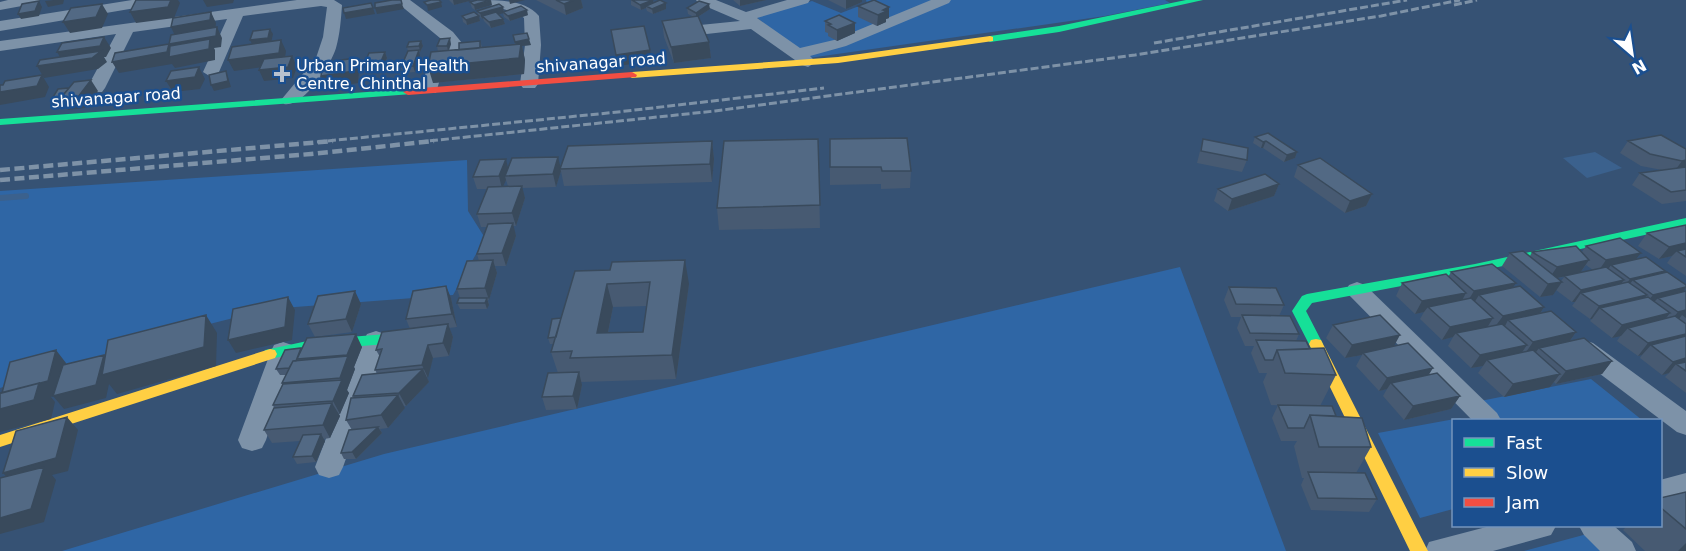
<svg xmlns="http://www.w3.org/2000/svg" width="1686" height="551" viewBox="0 0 1686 551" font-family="'DejaVu Sans',sans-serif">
	<rect width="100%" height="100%" fill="#365274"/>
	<path fill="#2f66a5" d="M866,0H1165L1170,3L1105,16L809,58L756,17L812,1L841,13L867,3Z
		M467,160L468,211L485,238L453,295L269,309L186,330L0,388V191Z
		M1180,267L1286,551H62L384,454Z
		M1591,379L1642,420H1500L1480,401Z
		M1460,418L1463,420H1454L1453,509L1420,518L1378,433Z
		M1587,534L1604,551H1524Z"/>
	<path fill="#3b618d" d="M1595,152L1622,168L1587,178L1563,158Z"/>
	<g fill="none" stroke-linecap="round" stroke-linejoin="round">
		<path stroke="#3b618d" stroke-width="6" d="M0,198L26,196"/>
		<path fill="#7d92a8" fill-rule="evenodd" d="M8,0H40L38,3L0,10V2Z
			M132,0H166L159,4L0,31V21Z
			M297,0H334L342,5C341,19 340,34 336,48C331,65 303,108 284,104L281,100L316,58L323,37L327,7L321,6L243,16L219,72L211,77L203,72L227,19L133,32L105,88L102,92H90L87,88L116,34L0,51V41Z
			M394,0H410L453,32L462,43L459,51L442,72L436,93H424L421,89L426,71L446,43Z
			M481,0C500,0 525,0 539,16L541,45L538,84L535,88H523L520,84L525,45L524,18L517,13L483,3Z
			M696,0H716L746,12L787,0H810L808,3L757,18L800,48L834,40L931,0H951L949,3L846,46L810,56L816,62L808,67L802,65L751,29L680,37L674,35L672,32L680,27L740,21L698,3Z
			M1357,282L1365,285L1497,413L1501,420H1472L1349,295L1346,290L1349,285Z
			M376,331L385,334L388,340L343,467L339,475L329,478L319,475L315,467L364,340L367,334Z
			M1584,340L1593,343L1686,411V435L1677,432L1575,355L1572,349L1575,343Z
			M283,342L292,345L295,351L266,440L262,448L252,451L242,448L238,440L271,351L274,345Z
			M1686,473V497L1660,504V480Z
			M1490,526H1556L1551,535L1493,551H1425L1429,542Z
			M1579,526H1614L1632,542L1636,551H1600L1584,535Z"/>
		<path fill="#16e098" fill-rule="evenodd" d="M1186,0H1203L1059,32L990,42L985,39L990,36L1059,26Z
			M408,89L412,90V94L0,125V119Z
			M1686,218V226L1475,272L1312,303L1306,311L1323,344L1321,348H1311L1292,311L1302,296L1307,294L1475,264Z
			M424,331L429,332L431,336L429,340L424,341L312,350L270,359L265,358L263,354L265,350L270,349L312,340Z"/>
		<path fill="#ffcf43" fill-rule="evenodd" d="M990,36L993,37V41L838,63L632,78L627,75L632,72L838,57Z
			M1316,339L1321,340L1323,344L1428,551H1410L1309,344L1311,340Z
			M270,349L275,350L277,354L275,358L0,447V435Z"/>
		<path fill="#f24e42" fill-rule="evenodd" d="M632,72L637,75L636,77L408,95L403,92L408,89Z"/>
		<path stroke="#7e92a7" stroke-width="3" stroke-dasharray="8 3" stroke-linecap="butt" d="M1454,5L1477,0
			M1154,43L1407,0
			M317,142L618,112L824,88
			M419,142L715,111L1135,55L1381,16L1460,0"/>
		<path stroke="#7e92a7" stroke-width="4.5" stroke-dasharray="10 4.5" stroke-linecap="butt" d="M0,170L333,141
			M0,180L311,154L434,141"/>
	</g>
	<path fill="#475a72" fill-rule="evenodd" d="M449,0H473L454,5Z
		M536,0H581L583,8L566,15Z
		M631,0H653L654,3L666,9L653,14L647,11L646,8L641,10L631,5Z
		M733,0H766L740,6Z
		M828,0H862V2L846,9Z
		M470,2L492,5L475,10L472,8Z
		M858,6L889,7V18L886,19V22L877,26L858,17Z
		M503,7L504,11L528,15L510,21L504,17L503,13L499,14L503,19L505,24L491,28L484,21L483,18L482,19L479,16L480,21L467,25L463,22L462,16L478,15L477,11Z
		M687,8L710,9L698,17L709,42L711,58L674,63L664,37L662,21L694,17L688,14Z
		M825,21L855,33L837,41L828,36V33L825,32Z
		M513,35L531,45L522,46L525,60L524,74L433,83L438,52L437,46L451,44L449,51L459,50L480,41L482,47L515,44Z
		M421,41L423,46L420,52H419L420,56L415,72L403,73L401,67L408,51L407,47Z
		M385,52L387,58L381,71L365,73L363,67Z
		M1255,137L1297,152L1295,158L1284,162L1263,148H1261L1253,143Z
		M818,139L820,228L719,230L717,208Z
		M830,139L911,171L910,188L881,189V184L830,185Z
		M1203,139L1247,160L1242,172L1197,163Z
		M712,141L714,159L712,182L564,186L561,171L556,187L522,188L525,198L516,226H513L516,236L506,266H495L497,273L489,300H488L489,305L487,309H460L457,303L460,298L457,289L479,261L477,254L487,227H481L477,214L487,189H477L473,177L508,168L561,167ZM506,180L508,186H503Z
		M1628,141L1686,149V201L1662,204L1632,185L1640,173L1662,170L1641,166L1620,153Z
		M1298,165L1372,194L1366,206L1345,213L1294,177Z
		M1279,184L1274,196L1228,211L1214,201L1218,189Z
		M1686,225V276L1667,263L1672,256L1659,259L1638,246L1647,233Z
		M1586,246L1636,260L1664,273L1686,288L1683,292L1686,291V393L1665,377L1669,373L1662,375L1640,358L1642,355L1638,356L1617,341L1621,335L1612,338L1590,321L1592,319H1590L1572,306L1575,302H1572L1556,290L1553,295L1540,297L1502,266L1510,253L1530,256L1532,252H1582ZM1586,265L1593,270L1580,273ZM1564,277L1561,281L1557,278Z
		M575,271L689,284L676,379L581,382L582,385L577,409L546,410L542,397L558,373L551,352L554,344H550L548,338L561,318ZM647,306L643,332L608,333L613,307Z
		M1451,272L1512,288L1544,307L1540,314L1576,332L1570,341L1612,361L1602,374L1556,384L1554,382L1550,387L1504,397L1478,373L1483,366L1471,368L1448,346L1453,337L1442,340L1420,319L1424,312L1415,314L1396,296L1402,283L1448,277Z
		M446,286L451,298L457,327L449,328L453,337L449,356L433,358L427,378L429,382L406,406H404L405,408L388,428L380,429L382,433L356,459H344L341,453L352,430L346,420L354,398L353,396L377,373L375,370L380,357L376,350L410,329L406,319Z
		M1229,287L1284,305L1279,316L1299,334L1296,341L1310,349L1336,375L1320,406L1271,405L1263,382L1267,373H1259L1251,353L1254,346H1245L1237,328L1241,317H1231L1224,300Z
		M361,304L352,332L315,337L308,324Z
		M1333,325L1394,346L1429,375L1460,396L1451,409L1404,420L1383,396L1387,389L1379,391L1356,366L1362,355L1345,358L1326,338Z
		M362,347L354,367L355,369L347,390L349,393L340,414H339L340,416L330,438L324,439L325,441L316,462L297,464L293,457L300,441L272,443L264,430L274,408L273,405L283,384L282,383L286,375H280L276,369L285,350Z
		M1278,405L1336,416L1371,447L1356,473L1377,499L1369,512L1311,510L1301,485L1304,478H1302L1294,446L1297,441H1281L1272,418Z
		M1686,492V551H1645L1623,530L1628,525H1660V498Z"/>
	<path fill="#394a5c" d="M54,0H64L63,4L48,7L45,1Z
		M171,0H178L180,3L174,18L136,23L130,12Z
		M203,0H234L233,3L207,7Z
		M453,0H473L454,5Z
		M491,0L492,5L475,10L474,5Z
		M509,0H525L510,4Z
		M574,0H581L583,8L566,15L564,4Z
		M653,0L654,5L646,6V8L641,10L640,5Z
		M740,0H766L740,6Z
		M846,0H862V2L846,9Z
		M39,1L42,7L39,16L21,19L18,14Z
		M441,2L442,7L428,11L427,5Z
		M666,3V9L653,14L652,9Z
		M102,4L108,14L102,28L70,33L63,22Z
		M402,4L404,9L377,14L375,8Z
		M709,4L710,9L696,18V13Z
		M503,7L504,13L485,18L482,16L483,18L482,19L480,13Z
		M889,7V18L886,19V22L877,26L878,15L883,10Z
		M373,8L375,14L346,19L344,13Z
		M527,10L528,15L510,21L508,16Z
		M211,12L216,23L215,31L176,38L171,27Z
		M479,16L480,21L467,25L466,20Z
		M503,19L505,24L491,28L489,22Z
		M855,23V33L837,41V30Z
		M217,27L222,38L221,47L214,48L215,50V60L175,68L172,64L119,73L112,62L169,44L175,55L169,44Z
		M270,29L273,34L271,43L253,46L250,40Z
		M104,37L111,48L106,57H104L107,62L98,69L44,78L37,66L63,62L57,52Z
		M450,38L451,44L448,51L447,46Z
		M529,39L531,45L522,46L525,60L524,74L433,83L428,67L516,47L515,42Z
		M281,40L286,51L284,64L234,71L228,60Z
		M421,41L423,46L420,52L419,46Z
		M709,42L711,58L674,63L671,47Z
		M419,50L420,56L415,72L413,66Z
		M650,50L652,61L618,66L616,55Z
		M385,52L387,58L381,71L379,66Z
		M292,56L297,67L293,78L264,81L259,70Z
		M355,58L359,70L358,83L326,88L321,76Z
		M199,67L205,79L200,89L173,92L166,81Z
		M226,71L228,77L231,87L214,91L211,85Z
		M42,75L49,87L45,97L0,105V92Z
		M91,80L98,91L85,108L68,110L63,102L57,103L53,97Z
		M712,141L714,159L712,182L710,164Z
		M1266,141L1263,148H1261L1263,142Z
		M1297,152L1295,158L1284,162L1287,155Z
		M558,157L561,169H560L561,171L556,187L553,174Z
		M506,159L509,172L505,176L506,180L502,189L499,176Z
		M1686,160V170L1673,173L1682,161Z
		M1279,184L1274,196L1228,211L1232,199Z
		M522,186L525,198L516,226L512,213Z
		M1372,194L1366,206L1345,213L1350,201Z
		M513,223L516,236L506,266L502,253Z
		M1686,243V253L1677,251L1672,256L1659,259L1669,247Z
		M1641,253L1631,265H1611L1607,271L1597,273L1606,260Z
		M493,260L497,273L489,300L485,288Z
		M685,260L689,284L676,379L672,355Z
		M1589,260L1580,273L1548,280L1557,267Z
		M1665,271L1655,284L1633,280L1625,290L1620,292L1630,279Z
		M1624,280L1614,293H1581L1575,302H1572L1581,290Z
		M1562,282L1553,295L1540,297L1548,284Z
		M1516,283L1507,296L1479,295L1474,303L1466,304L1474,291Z
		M607,284L613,307L603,357L597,333Z
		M446,286L451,298L457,327L452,314Z
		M1686,287V288L1677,299L1658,298L1651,305L1643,307L1653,295Z
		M355,291L361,304L352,332L346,319Z
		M1466,293L1459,306L1428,307L1424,312L1415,314L1422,301Z
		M1647,295L1637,308H1600L1592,319H1590L1599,306Z
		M288,297L295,310L292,340L236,353L228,340Z
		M487,298L489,305L487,309L485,303Z
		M1544,307L1536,320H1508L1505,326L1494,328L1503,316Z
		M1686,310V318L1682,315L1676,323L1667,325L1678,312Z
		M1670,313L1660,326L1628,328L1621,336L1612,338L1622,325Z
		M206,315L217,333L216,366L117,394L109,384L106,398L64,409L53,396L51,397L55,402L51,419L0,432V409L56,350L66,363L59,394L104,355L113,368Z
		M1493,318L1485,331L1456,333L1453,337L1442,340L1450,327Z
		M448,324L453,337L449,356L443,343Z
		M1576,332L1567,345L1539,348L1536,352L1524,355L1533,342Z
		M356,334L362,347L354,367L355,369L347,390L349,393L340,414L333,401L341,381L340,378L348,357L347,355Z
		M1686,334V344L1651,345L1642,355L1638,356L1648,343Z
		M1400,335L1393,348L1363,353L1362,355L1345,358L1352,345Z
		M428,345L433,358L428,378L422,365Z
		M1527,345L1518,358L1487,360L1483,366L1471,368L1480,355Z
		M1686,358V368L1676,364L1669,373L1662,375L1673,362Z
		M1612,361L1602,374L1556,384L1566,371Z
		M1433,368L1425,381L1391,383L1387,389L1379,391L1387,378Z
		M423,369L429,382L406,406L399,393Z
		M579,372L582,385L577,409L573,396Z
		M1560,374L1550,387L1504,397L1513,384Z
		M398,395L405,408L388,428L381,415Z
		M1460,396L1451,409L1404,420L1413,406Z
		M332,403L340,416L330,438L323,425Z
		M67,417L78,430L68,471L52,475L56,480L44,522L0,534V518L15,486L3,473Z
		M378,427L382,433L356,459L352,452Z
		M321,434L325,441L316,462L312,456Z
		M1686,543V551H1678Z"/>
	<path fill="#526984" stroke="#394a5c" stroke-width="1.5" fill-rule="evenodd" d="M136,0H171L168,7L130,12Z
		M392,0H401L402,4L375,8V3Z
		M431,0H439L441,2L427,5L424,2Z
		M477,0H490L474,5L470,2Z
		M556,0H574L564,4Z
		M632,0H653L640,5Z
		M660,0L666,3L652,9L646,6Z
		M874,0L889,7L883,10L887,11L878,15L858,6Z
		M39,1L35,11L18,14L22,4Z
		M699,1L709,4L696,13L687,8Z
		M371,3L373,8L344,13L343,8Z
		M102,4L96,17L63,22L71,8Z
		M499,4L503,7L480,13L477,11Z
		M521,6L527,10L508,16L503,12Z
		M211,12L210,20L171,27L173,18Z
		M474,12L479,16L466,20L462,16Z
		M496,12L503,19L489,22L482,16Z
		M839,15L855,23L837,30L828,25L831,24L825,21Z
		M698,16L709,42L671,47L662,21Z
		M644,26L650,50L616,55L611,30Z
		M217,27L216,36L169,44L171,35Z
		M270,29L268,38L250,40L253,31Z
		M527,33L529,39L515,42L513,35Z
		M104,37L100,46L57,52L62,43Z
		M450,38L447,46H437L440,39Z
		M210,39L209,49L169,57L170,46Z
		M281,40L279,53L228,60L232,47Z
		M421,41L419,46L407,47L409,42Z
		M480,41V48L459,50V43Z
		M169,44L167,52L112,62L115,53Z
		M521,44L519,58L428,67L431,52Z
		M419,50L413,66L401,67L408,51Z
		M101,51L92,58L37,66L40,60Z
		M385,52L379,66L363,67L369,53Z
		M292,56L288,67L259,70L264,59Z
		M355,58L354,71L321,76L323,63Z
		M199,67L195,77L166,81L171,71Z
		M226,71L228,81L211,85L209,75Z
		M42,75L37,86L0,92V85H3L5,81Z
		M91,80L78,97L60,99L74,82Z
		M69,88L62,96L53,97L58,89Z
		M1268,133L1297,152L1287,155L1266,141L1263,142L1255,137Z
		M1661,135L1686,149V160L1682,161L1650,154L1628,141Z
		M907,138L911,171H882L881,167H830V139Z
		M818,139L820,205L717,208L724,141Z
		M1203,139L1248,148L1247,160L1201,151Z
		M712,141L710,164L560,169L568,146Z
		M558,157L553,174L505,176L512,158Z
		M1320,158L1372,194L1350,201L1298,165Z
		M506,159L499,176L473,177L480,160Z
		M1686,167V190L1671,192L1640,173Z
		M1265,174L1279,184L1232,199L1218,189Z
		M522,186L512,213L477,214L488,187Z
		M513,223L502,253L477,254L488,224Z
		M1686,225V243L1669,247L1647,233Z
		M1620,238L1641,253L1606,260L1586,246Z
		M1576,246L1589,260L1557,267L1532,252Z
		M1686,249V257L1677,251Z
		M1523,251L1562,282L1548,284L1510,253Z
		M1646,257L1665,271L1630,279L1611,265Z
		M493,260L485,288L457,289L467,261Z
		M685,260L672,355L570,358L572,351L551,352L575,271L610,270L612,262ZM650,282L643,332L597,333L607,284Z
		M1492,264L1516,283L1474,291L1451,272Z
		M1606,267L1624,280L1581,290L1564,276Z
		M1667,272L1686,285V287L1653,295L1633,280Z
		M1446,274L1466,293L1422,301L1402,283Z
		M1628,282L1647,295L1599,306L1581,293Z
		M446,286L452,314L406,319L413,291Z
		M1520,286L1544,307L1503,316L1479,295Z
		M1229,287L1276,288L1284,305L1236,304Z
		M355,291L346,319L308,324L318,296Z
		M1686,291V310L1678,312L1658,298Z
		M288,297L285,327L228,340L233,309Z
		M1648,297L1670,313L1622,325L1600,308Z
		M459,298H487L485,303H457Z
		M1471,298L1493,318L1450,327L1428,307Z
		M1551,311L1576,332L1533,342L1508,320Z
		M206,315L204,347L102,375L108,340Z
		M1242,315L1290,316L1299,334L1250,333Z
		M1380,315L1400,335L1352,345L1333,325Z
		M1675,316L1686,324V334L1648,343L1628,328Z
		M561,318L556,337L548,338L552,319Z
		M448,324L443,343L428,345L422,365L375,370L382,349L376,350L382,332Z
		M1502,324L1527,345L1480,355L1456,333Z
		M356,334L347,355L297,359L307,338Z
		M1686,336V358L1673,362L1651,345Z
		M1584,338L1612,361L1566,371L1539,348Z
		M1256,340L1306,341L1310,349L1277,350L1273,360H1265Z
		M1408,343L1433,368L1387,378L1363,353Z
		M301,348L296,361H293L289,368L276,369L285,350Z
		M1324,348L1336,375L1285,373L1277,350Z
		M56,350L48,381L2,393L10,362Z
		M1533,350L1560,374L1513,384L1487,360Z
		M104,355L96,385L53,396L63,365Z
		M348,356L340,378L282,383L293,361Z
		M1686,362V371L1676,364Z
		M423,369L399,393L353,396L362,375Z
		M579,372L573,396L542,397L548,373Z
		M1437,373L1460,396L1413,406L1391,383Z
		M342,380L333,401L273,405L283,384Z
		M39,383L34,400L0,409V393Z
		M398,395L381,415L346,420L351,398Z
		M332,403L323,425L264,430L274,408Z
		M1278,405L1332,406L1336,416L1310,415L1304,428H1288Z
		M1310,415L1362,418L1371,447H1319Z
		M67,417L56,458L3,473L16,431Z
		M378,427L352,452L341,453L349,430Z
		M321,434L312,456L293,457L303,435Z
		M44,467L31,509L0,518V478Z
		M1308,472L1365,473L1377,499L1318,498Z
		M1686,492V529L1660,507V498Z"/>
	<path fill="#b9c2ce" stroke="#1b4f8f" stroke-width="2" d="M279 65h6v6h6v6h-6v6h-6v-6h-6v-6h6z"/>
	<g text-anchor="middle" stroke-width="5" stroke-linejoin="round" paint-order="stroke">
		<g font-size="16" fill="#fff" stroke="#1b4f8f">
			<text transform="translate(601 62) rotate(-4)" y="6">shivanagar road</text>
			<text transform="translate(116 97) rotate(-4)" y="6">shivanagar road</text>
		</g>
		<g font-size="16" fill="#fff" stroke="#1b4f8f" text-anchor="start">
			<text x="296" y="71">Urban Primary Health<tspan x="296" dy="18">Centre, Chinthal</tspan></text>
		</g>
	</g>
	<rect x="1452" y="419" width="210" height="108" fill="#1b4f8f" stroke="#7695bc" stroke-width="1.5"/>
	<rect x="1464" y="438" width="30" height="9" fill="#16e098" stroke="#7695bc" stroke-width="1.5"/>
	<text x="1506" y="449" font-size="18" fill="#ffffff">Fast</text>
	<rect x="1464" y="468" width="30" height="9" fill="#ffcf43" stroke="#7695bc" stroke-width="1.5"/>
	<text x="1506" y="479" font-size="18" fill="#ffffff">Slow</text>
	<rect x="1464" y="498" width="30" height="9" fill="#f24e42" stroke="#7695bc" stroke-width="1.5"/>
	<text x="1506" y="509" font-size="18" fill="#ffffff">Jam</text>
	<g transform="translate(1632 54) rotate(151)" stroke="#1b4f8f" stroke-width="4.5" paint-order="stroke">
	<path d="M0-4.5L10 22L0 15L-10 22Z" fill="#ffffff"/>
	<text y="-9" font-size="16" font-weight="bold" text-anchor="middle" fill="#ffffff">N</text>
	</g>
</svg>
